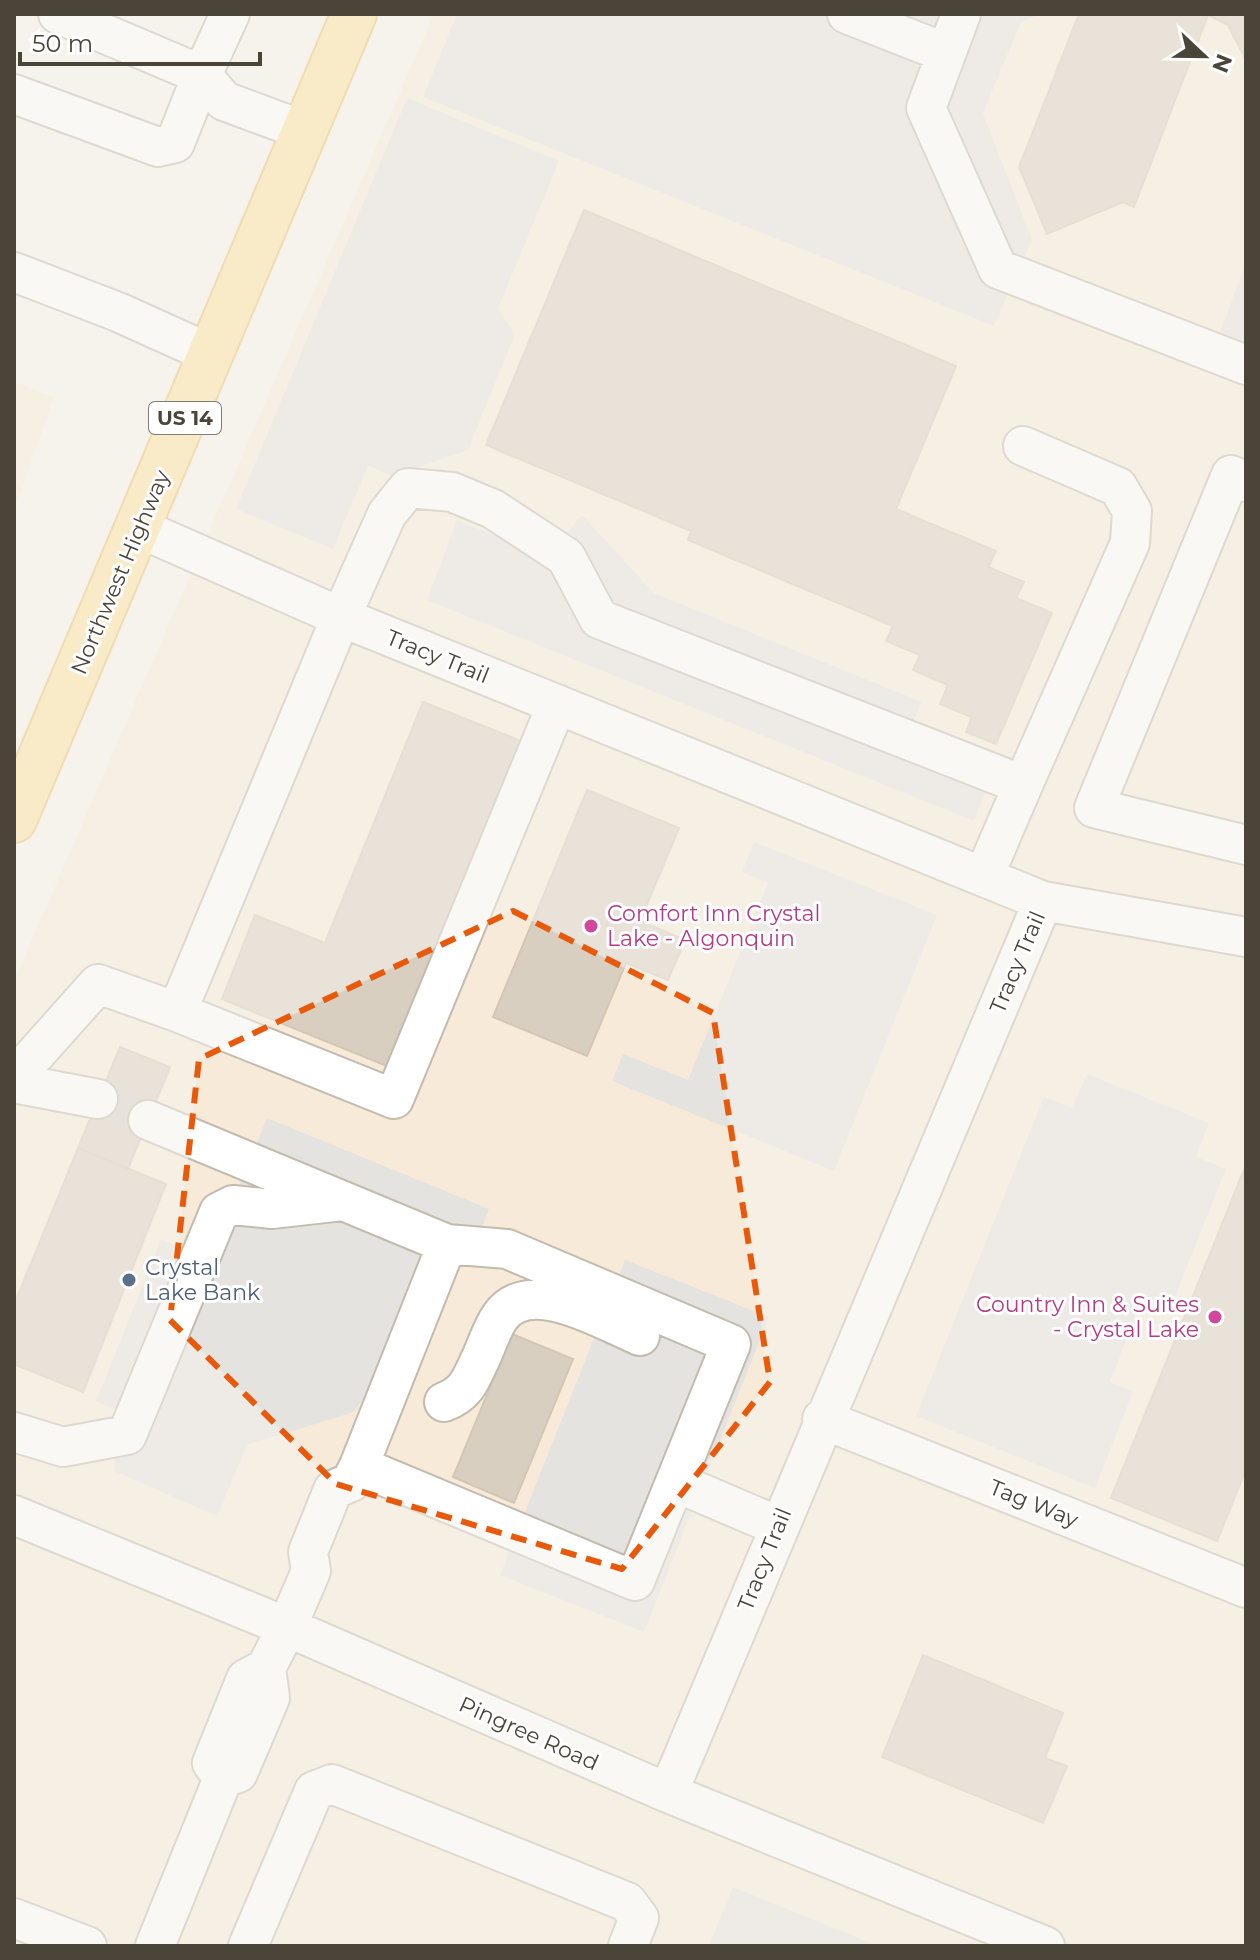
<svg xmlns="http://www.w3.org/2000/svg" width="1260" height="1960" viewBox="0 0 1260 1960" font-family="Montserrat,sans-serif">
	<rect width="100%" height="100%" fill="#f6f3ec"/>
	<path fill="#f7ead8" d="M434,14H1246V1946H14V981Z
		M14,382L54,397L14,511Z"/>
	<path fill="#e5e3e0" d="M457,14H1040L1021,22L983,113L1032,240L994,326L423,97Z
		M407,98L559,161L498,309L515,334L468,450L394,476L368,466L333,549L236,509Z
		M1246,263V351L1217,340Z
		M582,515L654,593L922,702L899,755L986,790L974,821L427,600L457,520L546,556Z
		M754,842L937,915L834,1171L612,1081L623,1054L688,1080L768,883L742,872Z
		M1087,1074L1209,1123L1196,1157L1226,1169L1169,1311L1142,1301L1110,1382L1133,1392L1095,1488L916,1416L1044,1097L1072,1108Z
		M267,1118L489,1209L478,1237L354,1412L247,1445L217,1516L114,1471L118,1411L96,1401L161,1239L209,1258Z
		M625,1260L769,1317L644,1632L500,1575Z
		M733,1887L878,1946H709Z"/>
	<path fill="#d8cfc1" stroke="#d3c7b4" stroke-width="2" d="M1079,14H1246V60L1228,25L1208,15L1134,207L1123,202L1047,234L1019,167Z
		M584,210L956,366L896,509L996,551L988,567L1024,582L1016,598L1052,613L996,744L966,732L972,717L940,704L948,685L913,670L920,655L886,641L893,626L688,540L691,531L486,445Z
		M423,702L521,741L389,1067L222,999L255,915L325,943Z
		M587,790L679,828L640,921L685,940L668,980L626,963L587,1056L493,1017Z
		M120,1047L170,1067L128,1169L78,1148Z
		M78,1148L166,1184L83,1392L14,1364V1305Z
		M1246,1165V1469L1217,1541L1111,1498Z
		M512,1334L573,1359L514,1503L453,1477Z
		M923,1655L1063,1713L1045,1758L1067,1766L1043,1823L882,1757Z"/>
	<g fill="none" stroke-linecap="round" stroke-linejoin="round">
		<path stroke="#d4d0c8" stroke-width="38" stroke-dasharray="38 19" stroke-linecap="butt" d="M98,1099L148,1120"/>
		<g stroke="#c2bbae" stroke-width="42">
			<path id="minor" d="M58,14L202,75L230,14
				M847,14L946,53
				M961,14L926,108L998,269L1246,365
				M14,94L158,147L175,143L202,75L224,101L305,131
				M14,272L118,312L211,354
				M1246,482L1231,475L1094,808L1246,845
				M139,528L341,617L1043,901L668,1793
				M1023,785L1130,543L1132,511L1118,487L1023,446
				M1043,901L1246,937
				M177,1012L394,1099L557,704
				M14,1078L98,984L177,1012L341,617L387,514L408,488L452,492L493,509L566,557L599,619L1023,785L984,876
				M14,1083L98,1099
				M148,1120L447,1244L507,1249L731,1344L635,1581L359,1466
				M444,1402C465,1394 470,1382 479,1362C486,1348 491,1330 500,1317C529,1275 604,1321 640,1336
				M822,1419L1246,1588
				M14,1432L63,1447L127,1435L219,1212L233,1205L272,1209L343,1201
				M675,1482L778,1526
				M14,1515L287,1627L668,1793L1045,1946
				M266,1668L270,1698L238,1773L223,1778L212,1763L246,1679L266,1668L287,1627L311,1571L308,1552L333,1490L351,1482L359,1466L447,1244
				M14,1918L87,1946
				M155,1946L223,1778
				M248,1946L314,1791L332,1784L627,1902L639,1918L628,1946"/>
		</g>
		<g stroke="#e6c16a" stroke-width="48">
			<path id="major" d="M14,820L354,14"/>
		</g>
		<use href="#minor" stroke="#fff" stroke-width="38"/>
		<use href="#major" stroke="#ffe39c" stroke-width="44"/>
	</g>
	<path d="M0 0H1260V1960H0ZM513,911L713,1013L770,1382L622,1569L336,1484L170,1320L199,1059Z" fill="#f6f3ec" fill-opacity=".55" fill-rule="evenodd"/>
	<path fill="none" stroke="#e8590c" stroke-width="6" stroke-dasharray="16 10" stroke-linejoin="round" d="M513,911L713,1013L770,1382L622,1569L336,1484L170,1320L199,1059Z"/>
	<g fill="#d1479c" stroke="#fff" stroke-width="3">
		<circle cx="591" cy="926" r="8"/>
		<circle cx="1215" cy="1317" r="8"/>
	</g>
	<circle fill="#5c6f8a" stroke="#fff" stroke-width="3" cx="129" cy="1280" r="8"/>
	<g text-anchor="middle" stroke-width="6" stroke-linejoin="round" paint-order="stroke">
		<rect fill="#fff" stroke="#817c74" stroke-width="2" x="149" y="402" width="72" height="32" rx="6"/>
		<g font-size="20" font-weight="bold" fill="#4b4439">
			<text x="185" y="425">US 14</text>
		</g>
		<g font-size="22" fill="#4b4439" stroke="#fff">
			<text transform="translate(120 572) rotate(-67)" y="8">Northwest Highway</text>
			<text transform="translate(438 656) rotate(22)" y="8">Tracy Trail</text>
			<text transform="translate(1017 962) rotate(-67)" y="8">Tracy Trail</text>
			<text transform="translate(1034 1503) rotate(22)" y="8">Tag Way</text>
			<text transform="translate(764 1559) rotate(-68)" y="8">Tracy Trail</text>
			<text transform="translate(529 1733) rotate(24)" y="8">Pingree Road</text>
		</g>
		<g font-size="22" fill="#b23c85" stroke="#fff" text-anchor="start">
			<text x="607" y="921">Comfort Inn Crystal<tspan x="607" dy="25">Lake - Algonquin</tspan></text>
			<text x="1199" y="1312" text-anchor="end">Country Inn &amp; Suites<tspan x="1199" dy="25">- Crystal Lake</tspan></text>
		</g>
		<g font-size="22" fill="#4e5e75" stroke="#fff" text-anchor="start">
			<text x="145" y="1275">Crystal<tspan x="145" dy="25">Lake Bank</tspan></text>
		</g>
	</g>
	<rect width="1260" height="1960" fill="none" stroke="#4b4439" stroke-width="32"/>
	<g transform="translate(1204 56) rotate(112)" stroke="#ffffff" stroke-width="6" paint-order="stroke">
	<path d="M0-6L14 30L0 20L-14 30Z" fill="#4b4439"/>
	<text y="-12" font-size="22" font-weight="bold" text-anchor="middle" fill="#4b4439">N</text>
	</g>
	<path d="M20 52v12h240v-12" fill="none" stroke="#4b4439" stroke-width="4"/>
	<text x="32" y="52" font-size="24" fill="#4b4439" stroke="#ffffff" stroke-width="6" paint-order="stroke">50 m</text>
</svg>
